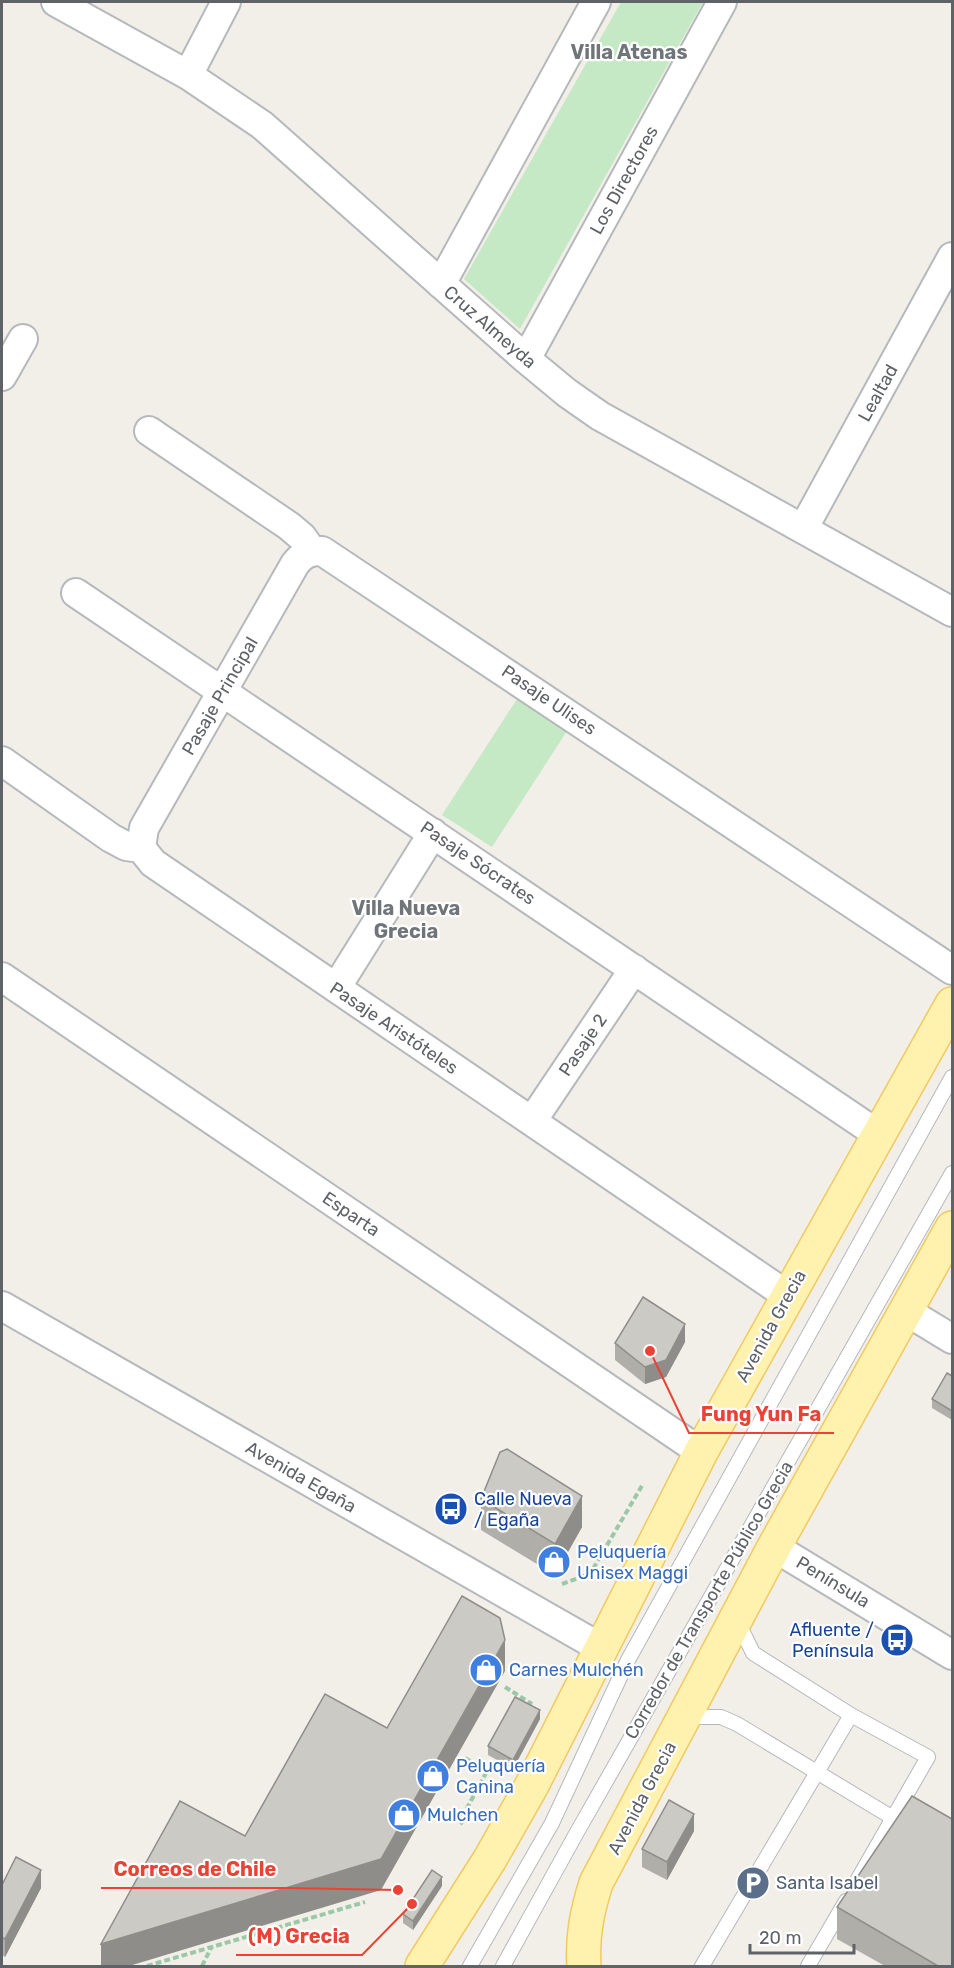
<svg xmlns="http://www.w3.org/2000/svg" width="954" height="1968" viewBox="0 0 954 1968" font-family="Rubik,sans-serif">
	<rect width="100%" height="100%" fill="#f1efe8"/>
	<path fill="#c5e8c5" d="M621,2H703L520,329L464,279Z
		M517,699L567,731L492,847L442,815Z"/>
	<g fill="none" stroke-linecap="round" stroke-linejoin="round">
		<g stroke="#b5b8bc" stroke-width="16">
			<path id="lane" d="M737,1620L753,1653L851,1715L928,1757L858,1879
				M685,1717H721L737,1724L893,1818
				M470,1966L552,1823L628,1660L952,1077
				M503,1966L576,1834L952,1173
				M702,1966L851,1715
				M808,1966L846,1901"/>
		</g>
		<g stroke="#b5b8bc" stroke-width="32">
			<path id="street" d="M56,2L188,75L262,125L526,359L567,393L600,416L952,612
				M188,75L226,2
				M441,284L596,2
				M526,359L722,2
				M2,376L23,339
				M149,431L289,526L302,537L312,551
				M803,529L952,257
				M76,593L879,1135
				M2,761L111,838L126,846L141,848
				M2,977L701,1452
				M336,988L433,833
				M532,1121L634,969
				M788,1296L153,863L141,848L144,828L295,564C303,554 309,551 322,551L952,970
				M2,1306L601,1648
				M906,1311L952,1339
				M774,1547L952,1655"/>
		</g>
		<g stroke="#f2c960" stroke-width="36">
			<path id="primary" d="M422,1966L490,1859L532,1785L701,1452L952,1004
				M584,1966C582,1936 587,1912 596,1883L774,1547L952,1228"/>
		</g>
		<path stroke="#9cc7a9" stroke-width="4" stroke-dasharray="6 3" stroke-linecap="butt" d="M562,1584L590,1574L643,1484
			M505,1687L532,1704
			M463,1824L460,1821L487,1771L465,1758
			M147,1966L365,1902
			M202,1966L211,1948"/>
		<use href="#lane" stroke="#fff" stroke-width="14"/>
		<use href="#street" stroke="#fff" stroke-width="28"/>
		<use href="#primary" stroke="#fff2af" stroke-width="33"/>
	</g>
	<path fill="#afaea9" d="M685,1342L666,1377L645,1384L615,1360V1343Z
		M952,1376V1420L932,1408V1399Z
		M481,1499L582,1527L555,1575L481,1530Z
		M540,1719L513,1769L488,1755V1746Z
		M694,1831L667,1880L642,1867V1849Z
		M2,1885L41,1888L5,1957L2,1955Z
		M442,1886L413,1930L403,1923V1914Z
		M837,1907L952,1966H885L837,1939Z"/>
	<path fill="#8f8d8a" d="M685,1324V1342L666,1377L645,1384V1367Z
		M582,1496V1527L555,1575V1544Z
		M505,1640V1671L381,1890L129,1966H101V1944L381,1859Z
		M540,1710V1719L513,1769V1760Z
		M694,1814V1831L667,1880V1862Z
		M41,1870V1888L5,1957V1939Z
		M442,1877V1886L413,1930V1921Z"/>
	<path fill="#cccac5" stroke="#8f8d8a" stroke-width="1.5" d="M643,1297L685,1324L666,1360L645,1367L615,1343Z
		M947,1373L952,1376V1411L932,1399Z
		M507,1449L582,1496L555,1544L481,1499L500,1452Z
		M462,1596L500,1618L505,1640L381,1859L101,1944L180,1801L245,1836L325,1694L387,1728Z
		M515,1697L540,1710L513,1760L488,1746Z
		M912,1796L952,1819V1966H938L837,1907Z
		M669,1800L694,1814L667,1862L642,1849Z
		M16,1857L41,1870L5,1939L2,1937V1885Z
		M432,1870L442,1877L413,1921L403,1914Z"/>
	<defs>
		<g id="bus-disc" transform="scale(1.725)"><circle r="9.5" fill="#1a4fb4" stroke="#fff"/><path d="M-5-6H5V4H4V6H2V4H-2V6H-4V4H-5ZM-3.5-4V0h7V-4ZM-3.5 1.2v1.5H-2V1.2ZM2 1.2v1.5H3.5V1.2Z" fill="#fff"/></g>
		<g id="shop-disc" transform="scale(1.725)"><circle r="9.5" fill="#3f7fe0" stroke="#fff"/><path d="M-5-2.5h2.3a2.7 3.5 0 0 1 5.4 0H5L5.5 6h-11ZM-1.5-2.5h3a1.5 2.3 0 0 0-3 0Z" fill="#fff"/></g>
		<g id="parking-disc" transform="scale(1.725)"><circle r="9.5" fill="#5c6f8a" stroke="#fff"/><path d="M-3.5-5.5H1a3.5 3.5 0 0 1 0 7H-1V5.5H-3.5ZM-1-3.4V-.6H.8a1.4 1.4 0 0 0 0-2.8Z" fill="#fff"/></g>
	</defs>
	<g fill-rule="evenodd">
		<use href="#bus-disc" x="451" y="1509"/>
		<use href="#shop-disc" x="554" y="1562"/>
		<use href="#bus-disc" x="897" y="1640"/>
		<use href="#shop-disc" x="486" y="1670"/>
		<use href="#shop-disc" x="433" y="1776"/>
		<use href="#shop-disc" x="404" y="1815"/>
		<use href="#parking-disc" x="753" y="1883"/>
	</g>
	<g text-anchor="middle" stroke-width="4.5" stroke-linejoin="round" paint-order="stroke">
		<g font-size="18" fill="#5f6368" stroke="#fff">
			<text transform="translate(624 180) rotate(-61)" y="6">Los Directores</text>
			<text transform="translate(490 327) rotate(41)" y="6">Cruz Almeyda</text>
			<text transform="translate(878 393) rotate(-61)" y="6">Lealtad</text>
			<text transform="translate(220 696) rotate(-60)" y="6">Pasaje Principal</text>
			<text transform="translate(549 700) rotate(34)" y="6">Pasaje Ulises</text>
			<text transform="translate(478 863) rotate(34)" y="6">Pasaje Sócrates</text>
			<text transform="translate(394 1028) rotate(34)" y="6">Pasaje Aristóteles</text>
			<text transform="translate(583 1045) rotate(-56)" y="6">Pasaje 2</text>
			<text transform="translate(351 1214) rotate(34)" y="6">Esparta</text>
			<text transform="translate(771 1326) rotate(-61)" y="6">Avenida Grecia</text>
			<text transform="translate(301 1477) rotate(30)" y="6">Avenida Egaña</text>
			<text transform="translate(833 1582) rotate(31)" y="6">Península</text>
			<text transform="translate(709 1600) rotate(-60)" y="6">Corredor de Transporte Público Grecia</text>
			<text transform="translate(642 1798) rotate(-62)" y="6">Avenida Grecia</text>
		</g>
		<g font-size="18" fill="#164399" stroke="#fff" text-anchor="start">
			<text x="474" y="1505">Calle Nueva<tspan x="474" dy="21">/ Egaña</tspan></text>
			<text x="874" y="1636" text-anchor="end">Afluente /<tspan x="874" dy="21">Península</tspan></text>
		</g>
		<g font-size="18" fill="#366cbe" stroke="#fff" text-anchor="start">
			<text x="577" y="1558">Peluquería<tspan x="577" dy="21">Unisex Maggi</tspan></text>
			<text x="509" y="1676">Carnes Mulchén</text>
			<text x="456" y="1772">Peluquería<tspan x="456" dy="21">Canina</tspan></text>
			<text x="427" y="1821">Mulchen</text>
		</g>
		<g font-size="18" fill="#4e5e75" stroke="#fff" text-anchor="start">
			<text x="776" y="1889">Santa Isabel</text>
		</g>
		<g font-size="20" font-weight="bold" fill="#70757a" stroke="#fff">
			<text x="629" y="59">Villa Atenas</text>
			<text x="406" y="915">Villa Nueva<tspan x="406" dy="23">Grecia</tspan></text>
		</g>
	</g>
	<path fill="none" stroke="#ea4335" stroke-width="2" d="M650 1351L689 1433H834M398 1890L288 1888H101M412 1904L362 1955H236"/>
	<g fill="#ea4335" stroke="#fff" stroke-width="2">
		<circle cx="650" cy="1351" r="6"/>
		<circle cx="398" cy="1890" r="6"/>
		<circle cx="412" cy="1904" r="6"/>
	</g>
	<g font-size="20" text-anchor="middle" font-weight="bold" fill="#ea4335" stroke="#fff" stroke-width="4.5" stroke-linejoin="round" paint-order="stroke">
		<text x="761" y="1421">Fung Yun Fa</text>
		<text x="195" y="1876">Correos de Chile</text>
		<text x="299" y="1943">(M) Grecia</text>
	</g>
	<rect width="954" height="1968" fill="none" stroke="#5f6368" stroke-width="6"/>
	<path d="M750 1944v9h104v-9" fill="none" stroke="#5f6368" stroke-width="3"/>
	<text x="759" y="1944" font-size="18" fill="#5f6368" stroke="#ffffff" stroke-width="4.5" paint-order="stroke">20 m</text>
</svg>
